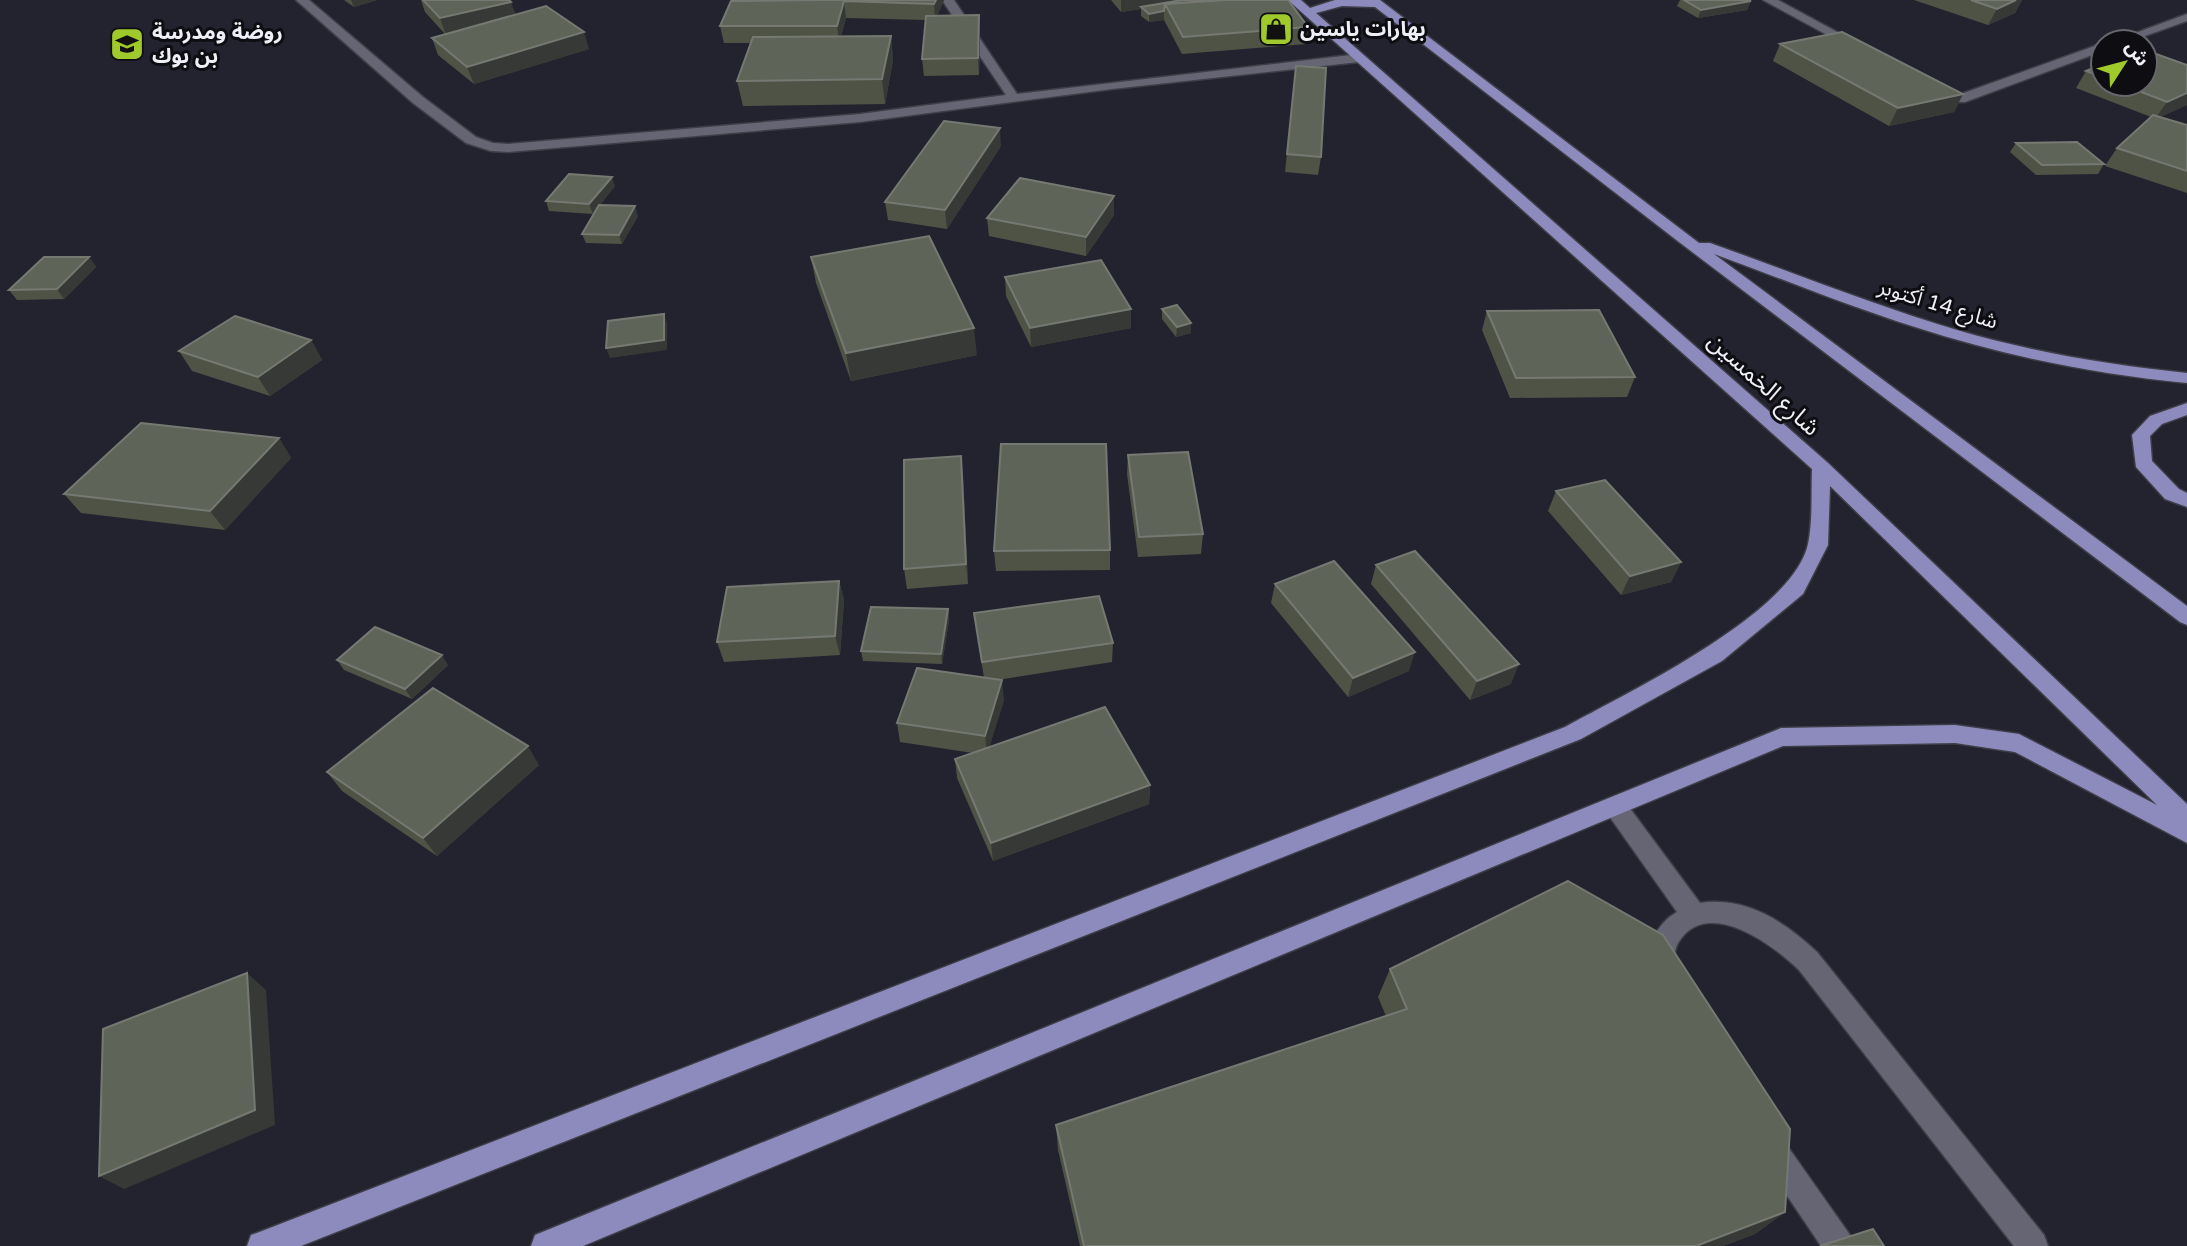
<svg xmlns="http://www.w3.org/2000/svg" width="2187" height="1246" viewBox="0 0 2187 1246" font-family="'Varela Round','Noto Sans Arabic',sans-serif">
	<rect width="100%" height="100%" fill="#23232f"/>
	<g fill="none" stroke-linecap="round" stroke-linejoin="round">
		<g stroke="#3e3e48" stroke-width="3">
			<path id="minor" d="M296,0H309L423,97L476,137L493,143L508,144L860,114L1006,95L942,0H954L1017,94L1359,54L1365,58L1359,62L1112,89L860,122L508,152L491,151L466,143L413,103Z
				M1763,0H1778L1863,46L1853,49Z
				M2187,14V21L2128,42H2111Z
				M2103,43V51L1965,102H1955L1929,87L1935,83L1961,94Z
				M1615,796L1623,799L1700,903C1746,896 1785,922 1817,952L2044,1235L2048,1246H2014L1799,970C1773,945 1707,895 1678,943C1673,952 1675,964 1670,974L1661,977L1652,974C1642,951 1657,923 1677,912L1607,813L1603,806L1607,799Z
				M1771,1132L1781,1137L1850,1235L1854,1246H1821L1761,1157L1756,1147L1761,1137Z"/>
		</g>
		<g stroke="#3e3e48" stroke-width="3">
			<path id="major" d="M1288,0H1301L1310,8L1335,0H1380L1699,243H1710C1792,272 1873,305 1957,330C2032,352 2109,365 2187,373V383C2095,374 2004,356 1915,327C1847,306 1781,278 1714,254L2187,606V625L2180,622L1679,242L1375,7L1342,6L1316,13L1828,463L2187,804V843L2015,752L1955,743L1783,746L583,1246H531L535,1235L1781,728L1955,725L2019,734L2157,805L1830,486L1828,545L1803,594L1722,661L1581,739L301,1246H247L251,1235L262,1231L1565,727C1626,693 1793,614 1808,544C1813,520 1811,493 1812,469Z
				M2187,403V415L2162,424L2150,436L2152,461L2179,489L2187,493V507L2165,499L2136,467L2132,435L2150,416Z"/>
		</g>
		<use href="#minor" fill="#656574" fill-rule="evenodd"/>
		<use href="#major" fill="#8d8bbd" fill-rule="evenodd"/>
	</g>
	<path fill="#4e5346" d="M344,0H377L354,7Z
		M421,0H509L515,14L589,49L474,84L438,55L432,38L445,34L425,12Z
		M819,0H944L937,16L980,32L979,75L924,76L922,59L926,20L846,18L841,36H891L893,60L885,104L743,106L737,81L751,43H724L720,26Z
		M1111,0H1288L1308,27L1306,44L1182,54L1164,20L1149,22L1141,16V9L1121,12Z
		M1680,0H1748L1751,1L1747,10L1698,18L1677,6Z
		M1914,0H2022L2015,13L1988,25Z
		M1780,44L1963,94L1954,112L1889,126L1773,61Z
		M2103,64V84H2145L2187,105L2160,117L2187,125V193L2105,166L2117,148L2151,117L2076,88L2086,71Z
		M1296,66L1321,157L1318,175L1285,172Z
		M2016,143L2104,164L2098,174L2036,175L2010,152Z
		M1001,146L947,229L888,220L885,202Z
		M615,186L600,205L638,216L622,244L586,243L582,234L599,206L593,214L549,211L546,201Z
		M1114,196V215L1086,256L989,236L987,218Z
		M89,257L96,267L64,299L17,300L9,290Z
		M811,257L977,355L851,381L816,283Z
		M1005,277L1131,309V328L1031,347L1006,296Z
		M1162,309L1191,333L1176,337L1162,319Z
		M1487,311L1635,377L1627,397L1510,398L1482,330Z
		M311,340L322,360L270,396L192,371L179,351Z
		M279,438L291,458L225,530L81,513L64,494Z
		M1128,455L1203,534L1201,554L1138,557L1127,474Z
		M961,456L963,476L968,584L907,589L904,569Z
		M1556,491L1681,562L1671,582L1621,595L1548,511Z
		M1110,550V570L996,571L994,551Z
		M1376,565L1511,684L1470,700L1371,584Z
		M839,581L844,600L840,655L724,662L717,642Z
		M1275,584L1409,671L1348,697L1271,603Z
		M948,609L949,620L942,664L863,661L861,651Z
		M974,613L1113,643L1112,662L997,680L1004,700L989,747L1150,785L1149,804L993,861L957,778L955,759L973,753L900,742L897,723L984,678Z
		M337,660L448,665L412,699L344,670Z
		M539,765L437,856L342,791L327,772Z
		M1390,969L1785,1212L1755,1234L1723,1246H1080L1058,1150L1056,1125L1386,1016L1378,997Z"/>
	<path fill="#363935" d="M351,0H377L354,7Z
		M936,0H944L935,21L934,4Z
		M1121,0H1199L1141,7V9L1121,12Z
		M2016,0H2022L2015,13L1988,25L1997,9Z
		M844,1L846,18L839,42L837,26Z
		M1751,1L1747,10L1698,18L1701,10Z
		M511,2L517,18L446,35L440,18Z
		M1164,11V20L1149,22V14Z
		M979,15L980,32L979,75L978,58Z
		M584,32L589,49L474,84L467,67Z
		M891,36L893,60L885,104L882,79Z
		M2187,93V105L2155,119L2167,102Z
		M1963,94L1954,112L1889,126L1898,108Z
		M1000,128L1001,146L947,229L945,210Z
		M612,177L615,186L593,214L589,204Z
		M1114,196V215L1086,256V237Z
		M635,206L638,216L622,244L619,235Z
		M89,257L96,267L64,299L57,289Z
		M1131,309V328L1031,347L1030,328Z
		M664,314L667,324V350L610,358L606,348Z
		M1191,323V333L1176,337L1177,327Z
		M974,328L977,355L851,381L846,353Z
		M311,340L322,360L270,396L258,377Z
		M279,438L291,458L225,530L210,511Z
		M961,456L963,476L968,584L966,564Z
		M1681,562L1671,582L1621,595L1630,576Z
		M839,581L844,600L840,655L835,636Z
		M948,609L949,620L942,664L941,654Z
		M1415,652L1409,671L1348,697L1353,678Z
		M442,655L448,665L412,699L405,689Z
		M1519,664L1511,684L1470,700L1477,681Z
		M1002,680L1004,700L987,755L985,736Z
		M528,746L539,765L437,856L423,838Z
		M1150,785L1149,804L993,861L991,843Z
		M247,973L266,990L275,1125L124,1189L99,1176Z
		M1785,1212L1755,1234L1723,1246H1696Z"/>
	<path fill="#5f6459" stroke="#767972" stroke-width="2" d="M423,0H509L511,2L440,18Z
		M819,0H936L934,4L844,1L837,26H720L731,1Z
		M1182,0H1225L1165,4L1164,11L1149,14L1141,7Z
		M1225,0H1288L1308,27L1183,37L1165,4Z
		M1684,0H1748L1751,1L1701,10Z
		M1971,0H2016L1997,9Z
		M546,6L584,32L467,67L432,38Z
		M979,15L978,58L922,59L926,16Z
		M1842,32L1963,94L1898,108L1780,44Z
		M891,36L882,79L737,81L753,37Z
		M2145,50L2187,65V93L2167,102L2121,84H2145Z
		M2103,64V77L2086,71Z
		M1296,66L1326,68L1321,157L1287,154Z
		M2153,115L2187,125V171L2117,148Z
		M944,121L1000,128L945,210L885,202Z
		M2077,142L2104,164L2042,165L2016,143Z
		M569,174L612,177L589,204L546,201Z
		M1020,178L1114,196L1086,237L987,218Z
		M599,205L635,206L619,235L582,234Z
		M929,236L974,328L846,353L811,257Z
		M44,257H89L57,289L9,290Z
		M1101,260L1131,309L1030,328L1005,277Z
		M1177,305L1191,323L1177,327L1162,309Z
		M1599,310L1635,377L1516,378L1487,311Z
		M664,314V340L606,348L608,321Z
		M235,316L311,340L258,377L179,351Z
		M141,423L279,438L210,511L64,494Z
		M1001,444H1106L1110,550L994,551Z
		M1188,452L1203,534L1139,537L1128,455Z
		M961,456L966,564L904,569V460Z
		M1605,480L1681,562L1630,576L1556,491Z
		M1415,551L1519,664L1477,681L1376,565Z
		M1334,561L1415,652L1353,678L1275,584Z
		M839,581L835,636L717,642L727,587Z
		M1099,596L1113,643L982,662L974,613Z
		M871,607L948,609L941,654L861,651Z
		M375,627L442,655L405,689L337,660Z
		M917,668L1002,680L985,736L897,723Z
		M433,688L528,746L423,838L327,772Z
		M1105,707L1150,785L991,843L955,759Z
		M1568,881L1663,935L1790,1129L1785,1212L1696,1246H1084L1056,1125L1407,1009L1390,969Z
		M247,973L255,1110L99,1176L103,1029Z
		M1873,1229L1884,1246H1820Z"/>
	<defs>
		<g id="shop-square" transform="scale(1.75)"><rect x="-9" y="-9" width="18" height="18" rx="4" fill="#a0c92b" stroke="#0d0d12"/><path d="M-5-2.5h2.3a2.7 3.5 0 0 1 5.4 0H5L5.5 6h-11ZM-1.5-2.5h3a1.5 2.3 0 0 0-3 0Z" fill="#111"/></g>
		<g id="school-square" transform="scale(1.75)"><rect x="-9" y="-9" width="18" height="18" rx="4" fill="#a0c92b" stroke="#0d0d12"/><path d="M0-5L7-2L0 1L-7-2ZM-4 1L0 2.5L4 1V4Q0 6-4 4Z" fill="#111"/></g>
	</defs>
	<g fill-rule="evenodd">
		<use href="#shop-square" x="1276" y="29"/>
		<use href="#school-square" x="127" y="44"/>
	</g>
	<g text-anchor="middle" stroke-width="6" stroke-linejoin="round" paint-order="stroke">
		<g font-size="21" font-weight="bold" fill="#efeff7" stroke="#0d0d12" text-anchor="start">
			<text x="1300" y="36">بهارات ياسين</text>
			<text x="152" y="39">روضة ومدرسة<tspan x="152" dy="24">بن بوك</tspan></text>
		</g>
		<g font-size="21" fill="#efeff7" stroke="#0d0d12">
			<text transform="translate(1938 304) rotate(17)" y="7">شارع 14 أكتوبر</text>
		</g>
		<g font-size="24" fill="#efeff7" stroke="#0d0d12">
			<text transform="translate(1764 384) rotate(42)" y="8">شارع الخمسين</text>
		</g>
	</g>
	<g transform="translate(2124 63) rotate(54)"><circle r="33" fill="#0d0d12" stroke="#67676e" stroke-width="2"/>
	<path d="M0-5L12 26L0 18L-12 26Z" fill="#a0c92b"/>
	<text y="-10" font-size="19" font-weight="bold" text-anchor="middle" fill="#efeff7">ش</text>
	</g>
</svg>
